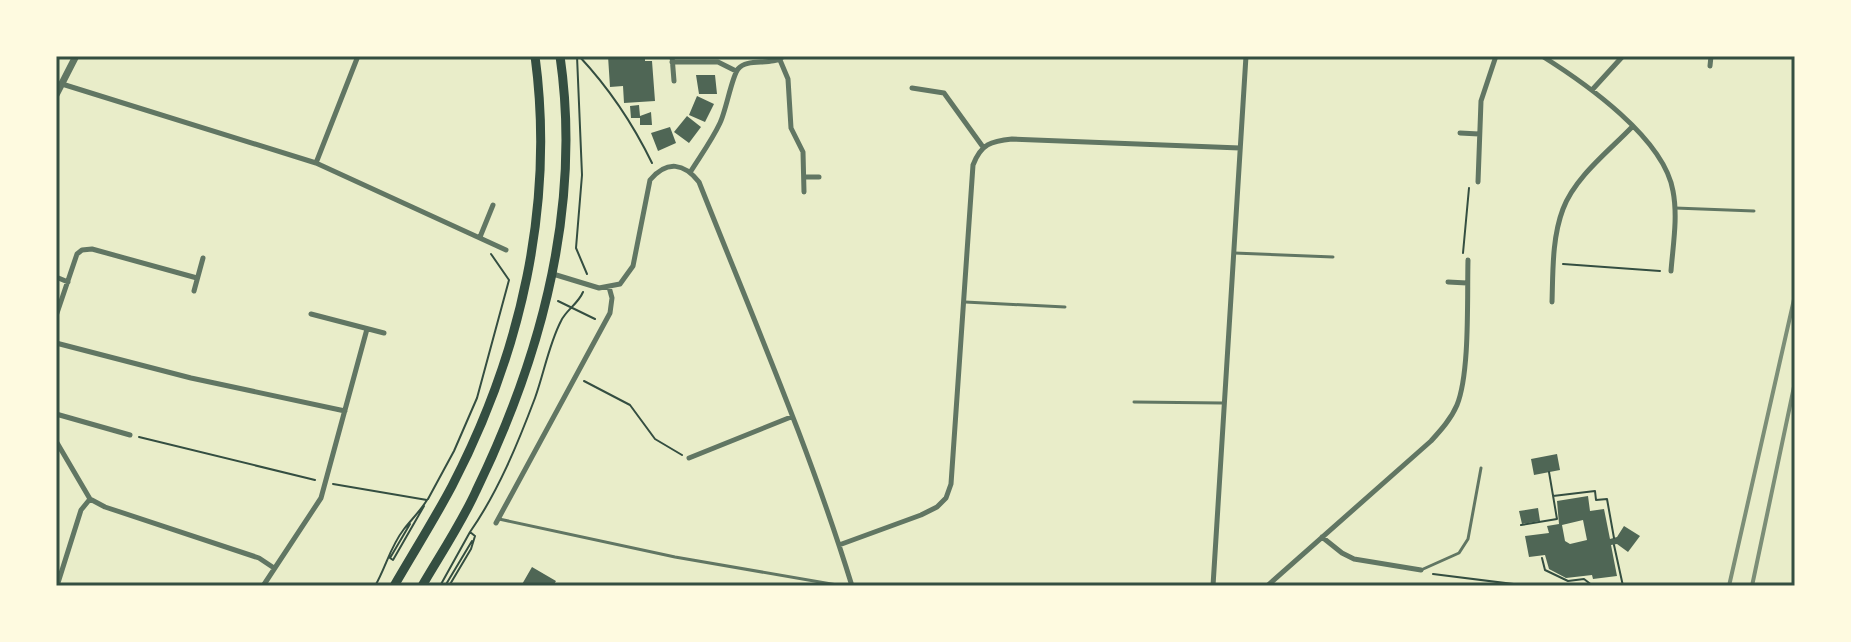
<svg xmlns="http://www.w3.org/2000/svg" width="1851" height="642" viewBox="0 0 1851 642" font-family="Signika,sans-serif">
	<rect width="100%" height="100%" fill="#e9edc9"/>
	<path fill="#4f6655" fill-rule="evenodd" d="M608,56H645V61H652L655,101L624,103L623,86L610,87Z
		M696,75H715L717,94H699Z
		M697,96L714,104L705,122L689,115Z
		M639,105L640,116L651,112L652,125H640V118H631L630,106Z
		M687,116L701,127L689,143L674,132Z
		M670,127L676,143L658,151L651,133Z
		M1557,454L1560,470L1534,475L1531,459Z
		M1588,496L1590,511L1604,509L1610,539L1617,537L1624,526L1640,536L1628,552L1617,544L1611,545L1617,576L1593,579L1592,575L1566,578L1549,569L1545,555L1529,557L1525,536L1549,533L1547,526L1559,524L1557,501ZM1583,520L1587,540L1570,544L1565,541L1562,525Z
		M1538,508L1540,521L1522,524L1519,511Z
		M532,567L556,581L553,586H521Z"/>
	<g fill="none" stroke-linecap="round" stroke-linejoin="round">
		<path stroke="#344e41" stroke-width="2" d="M577,56L582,175L576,248L587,274
			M579,56C609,88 633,124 652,163
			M1463,253L1469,188
			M1563,264L1660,271
			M558,301L595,319
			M584,381L630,405L655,439L682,455
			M139,437L315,480
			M333,484L427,500C421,510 412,519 404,529C390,547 386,567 375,586
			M1553,496L1595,491L1596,500L1607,499L1614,538
			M428,499L454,451L477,398L509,280L491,254
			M410,524L390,558L393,560L424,506
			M1521,525L1557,519L1549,472
			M1614,545L1623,586
			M1542,558L1545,570L1568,581L1584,579L1593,586
			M1433,574L1529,586
			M440,586L470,532
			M445,586L472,541
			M449,586L471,549L475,536L470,532C498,492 518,443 535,398C544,373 549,344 561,321C566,310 578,304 583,292"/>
		<path stroke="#617663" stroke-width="3" d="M1675,208L1754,211
			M1234,253L1333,257
			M965,302L1065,307
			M1134,402L1222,403
			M499,519L675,557L843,586
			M1421,570L1459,553L1468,539L1481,468"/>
		<path stroke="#617663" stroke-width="5" d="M672,56L674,81
			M1542,56C1585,83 1664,138 1673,191C1678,217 1673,245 1671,271
			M780,60L788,79L791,128L803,152L804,192
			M672,62H718L736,71
			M1710,66L1711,56
			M62,84L316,163L506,250
			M912,88L944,93L983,147
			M1592,90L1623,56
			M1460,133L1479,134
			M316,163L358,56
			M691,171C701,155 712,140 720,123C726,111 732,76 738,69C748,57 772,67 784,56
			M804,177H819
			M1478,182L1481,101L1496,56
			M480,237L493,205
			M553,274L599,288L620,284L633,266L650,180C667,160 684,163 699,182C752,316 810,449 852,586
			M56,277L68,282
			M1448,282L1467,283
			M194,291L203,258
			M1552,302C1553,271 1552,238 1563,209C1575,177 1609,151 1632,127
			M311,314L384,333
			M56,316L77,254L82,250L92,249L197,278
			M56,343L191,378L345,411
			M56,414L130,435
			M56,441L90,499L81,510L57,586
			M689,458L791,417
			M90,499L105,507L259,558L274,568
			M496,523L610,313L612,298L609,287
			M1322,537L1342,553L1354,559L1421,570
			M839,545L921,515L937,507L946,498L951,484L973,165C981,144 991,141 1012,139L1240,148
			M263,586L321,498L367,329
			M1213,586L1246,56
			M1267,586L1431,441C1441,430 1451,419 1457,405C1470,373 1467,298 1468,260"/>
		<path stroke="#617663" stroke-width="7" d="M56,95L76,56"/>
		<path stroke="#344e41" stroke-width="9" d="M394,586C413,553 434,520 452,486C521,353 555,205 535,56
			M422,586C440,555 461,524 476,491C542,355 582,208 560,56"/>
		<path stroke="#7c8e77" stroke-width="4" d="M1729,586L1795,295
			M1752,586L1795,382"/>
	</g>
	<rect width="1851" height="642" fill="none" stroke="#fefae0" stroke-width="116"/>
	<rect x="58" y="58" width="1735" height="526" fill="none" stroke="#344e41" stroke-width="3"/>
</svg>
